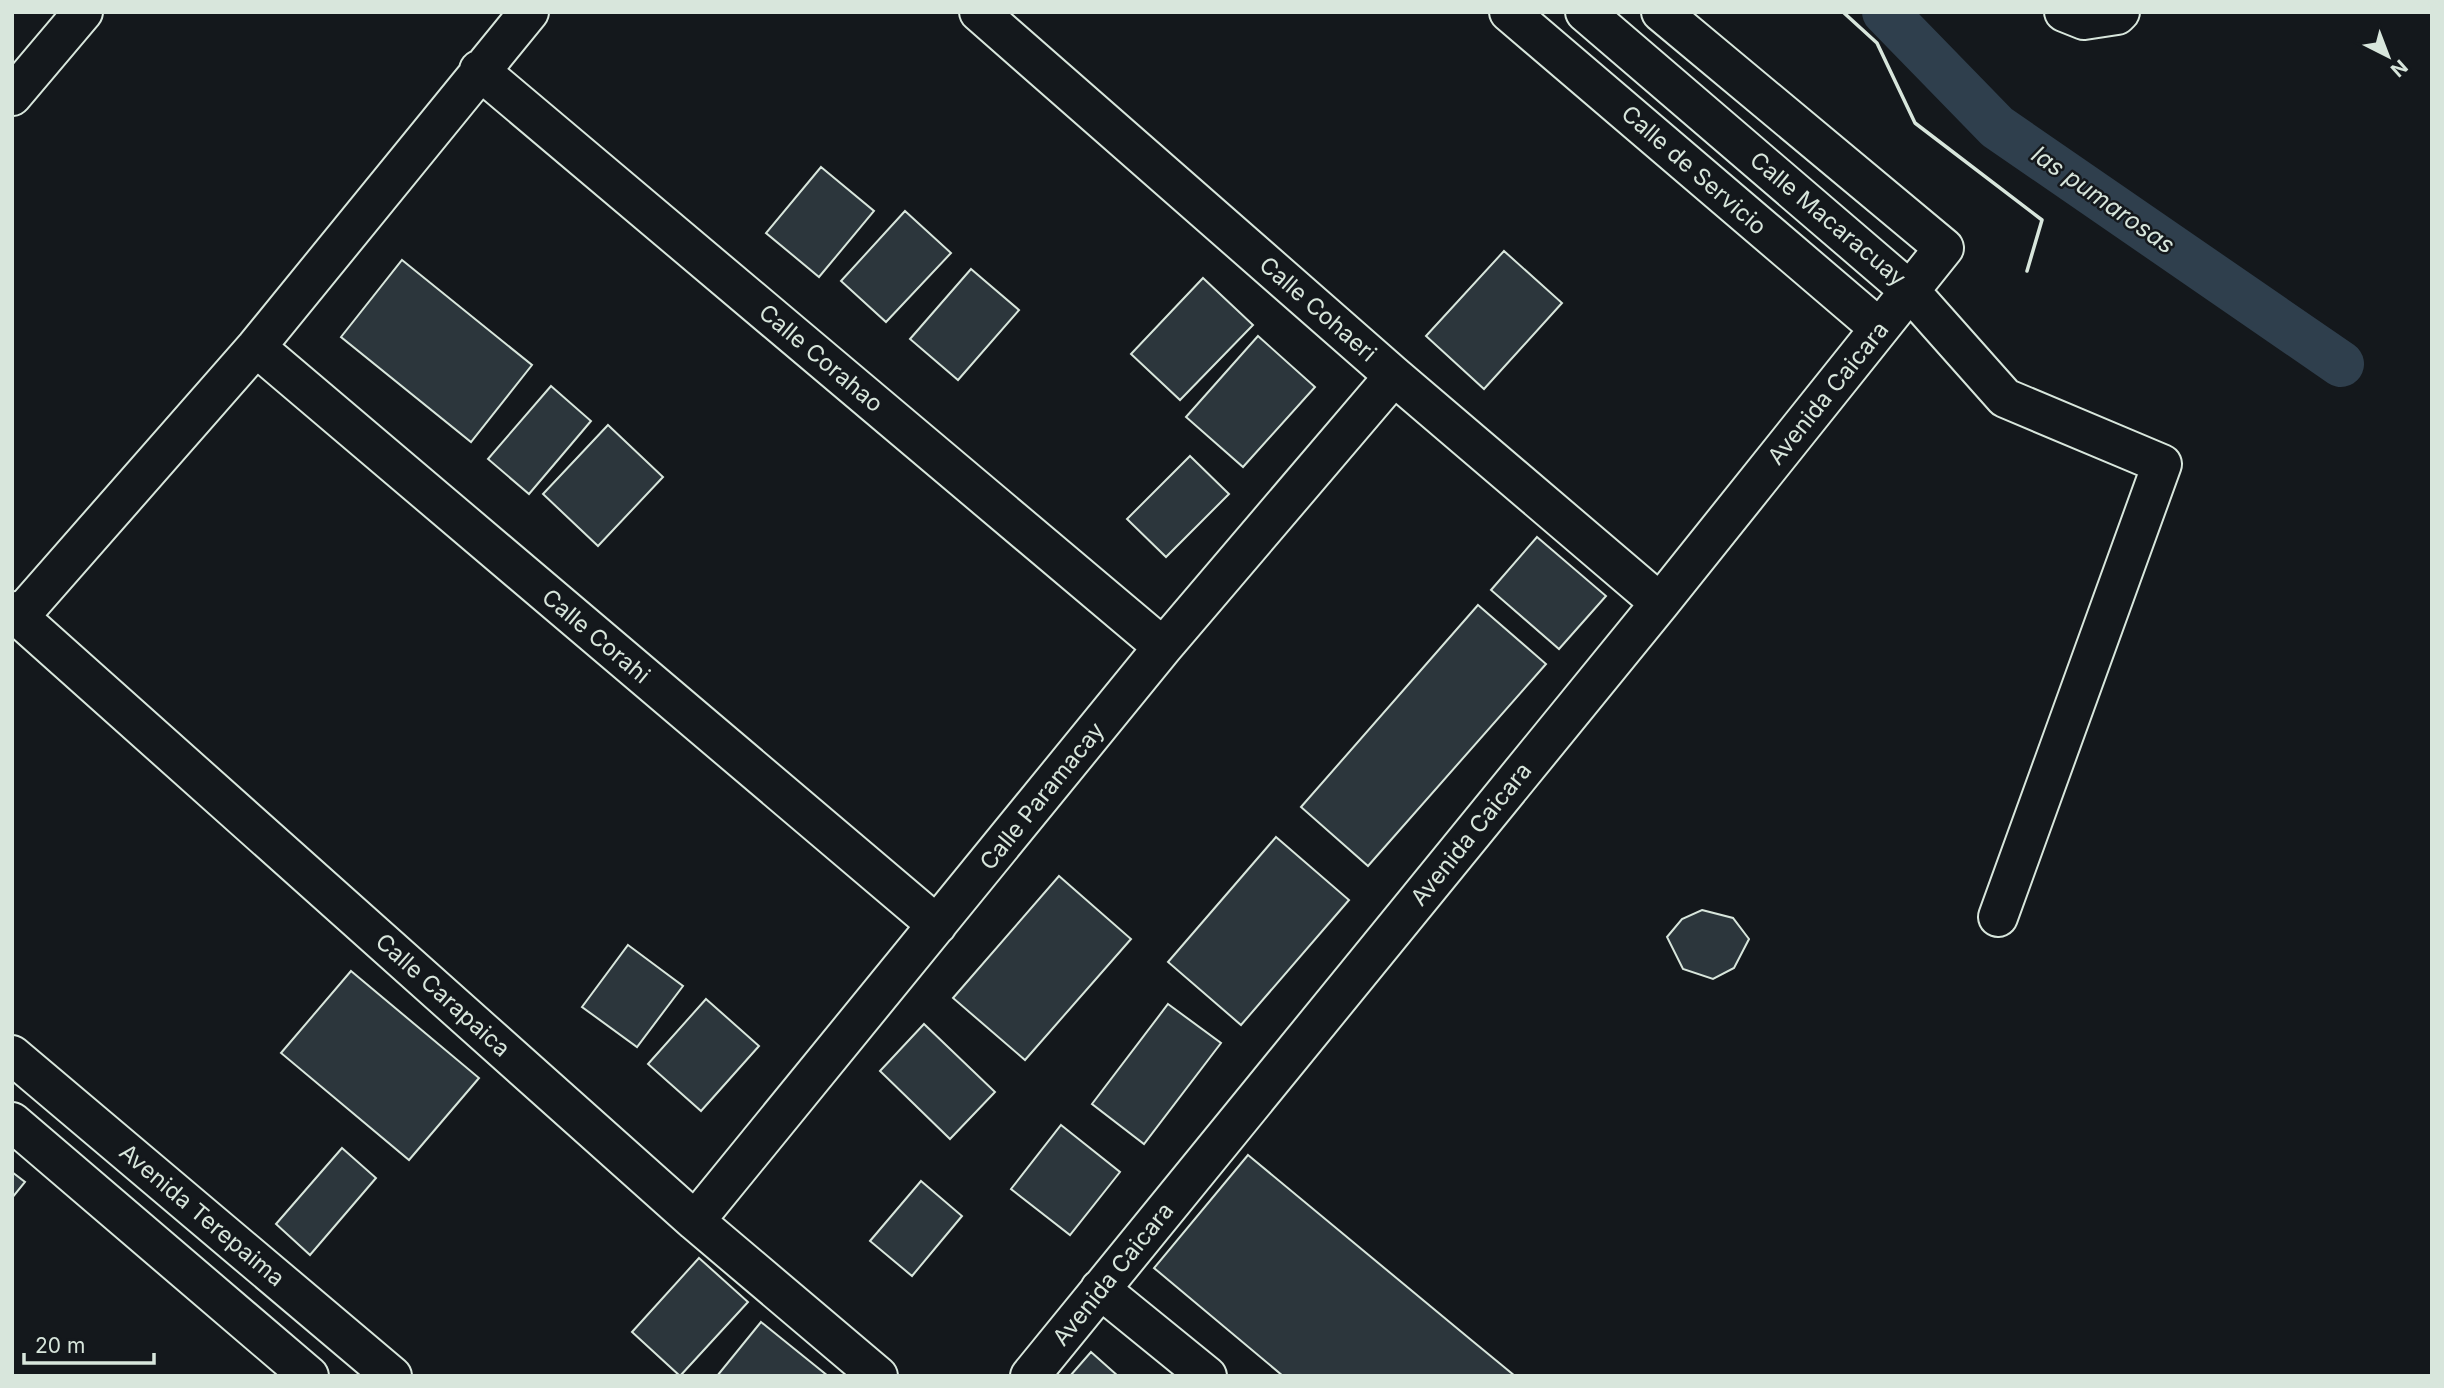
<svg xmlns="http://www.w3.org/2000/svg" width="2444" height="1388" viewBox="0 0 2444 1388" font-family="Inter,sans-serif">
	<rect width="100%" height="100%" fill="#14181c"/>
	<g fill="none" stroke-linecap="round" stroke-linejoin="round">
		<path stroke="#2f3f4d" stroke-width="46" d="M1885,12L1997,127L2341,364"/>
	</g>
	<path fill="#2c363c" stroke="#d8e6dc" stroke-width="2" d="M821,167L874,211L819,277L766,233Z
		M905,211L951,253L886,322L841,281Z
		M1504,251L1562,303L1484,389L1426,336Z
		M402,260L532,365L471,442L341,337Z
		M971,269L1019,310L958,380L910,339Z
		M1203,278L1253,325L1180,400L1131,354Z
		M1258,336L1315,387L1243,467L1186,417Z
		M551,386L591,421L529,494L488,459Z
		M608,425L663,477L598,546L543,494Z
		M1190,456L1229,494L1166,557L1127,519Z
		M1537,537L1606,596L1559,649L1491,590Z
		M1478,605L1546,664L1368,866L1301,807Z
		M1276,837L1349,900L1241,1025L1168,962Z
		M1059,876L1131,939L1025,1060L953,998Z
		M1702,910L1733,918L1749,939L1734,968L1713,979L1683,969L1667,937L1682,919Z
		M628,945L683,986L637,1047L582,1007Z
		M351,971L479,1078L409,1160L281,1053Z
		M706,999L759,1046L701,1111L648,1064Z
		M1168,1004L1221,1043L1144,1144L1092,1104Z
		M924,1024L995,1092L950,1139L880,1071Z
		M1061,1125L1120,1172L1070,1235L1011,1189Z
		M342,1148L376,1178L310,1255L276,1224Z
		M1248,1155L1470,1339L1515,1376H1283L1154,1268Z
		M12,1172L25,1182L12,1198Z
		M921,1181L962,1216L912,1276L870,1241Z
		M699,1258L748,1302L680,1376L632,1332Z
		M761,1322L828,1376H717Z
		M1091,1352L1118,1376H1070Z"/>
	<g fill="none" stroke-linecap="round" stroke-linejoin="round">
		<g stroke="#d8e6dc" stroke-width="42">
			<path id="street" d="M979,12L1394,376L1660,603
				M1509,12L1879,328
				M1585,12L1909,290L2005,398L2162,464L1998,917
				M2064,12L2084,20L2117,15L2120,12
				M479,70L1163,647
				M12,96L83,12
				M256,347L937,925
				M12,611L695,1221L878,1376
				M19,617L256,347L529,12
				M12,1055L392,1376
				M12,1122L309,1376
				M695,1221L1163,647L1394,376
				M1100,1289L1207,1376
				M1030,1376L1660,603L1944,248L1661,12"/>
		</g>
		<use href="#street" stroke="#14181c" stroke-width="38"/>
		<path stroke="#d8e6dc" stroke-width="3.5" d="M1843,12L1877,43L1915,123L2042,220L2027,271"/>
	</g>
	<g text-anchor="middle" stroke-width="5" stroke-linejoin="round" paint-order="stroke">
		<g font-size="23" fill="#d8e6dc" stroke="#14181c">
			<text transform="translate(1694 170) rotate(41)" y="8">Calle de Servicio</text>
			<text transform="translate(1828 219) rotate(40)" y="8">Calle Macaracuay</text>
			<text transform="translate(1318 309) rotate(41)" y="8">Calle Cohaeri</text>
			<text transform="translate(821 358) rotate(40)" y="8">Calle Corahao</text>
			<text transform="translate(1828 393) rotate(-51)" y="8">Avenida Caicara</text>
			<text transform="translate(596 636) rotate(40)" y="8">Calle Corahi</text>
			<text transform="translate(1042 796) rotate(-51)" y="8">Calle Paramacay</text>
			<text transform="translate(1471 834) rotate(-51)" y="8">Avenida Caicara</text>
			<text transform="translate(443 995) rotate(42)" y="8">Calle Carapaica</text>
			<text transform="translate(202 1215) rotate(40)" y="8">Avenida Terepaima</text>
			<text transform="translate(1113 1274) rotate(-51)" y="8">Avenida Caicara</text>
		</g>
		<g font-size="24" font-style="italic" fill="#d8e6dc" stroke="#14181c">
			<text transform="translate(2103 200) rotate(35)" y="8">las pumarosas</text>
		</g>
	</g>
	<rect width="2444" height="1388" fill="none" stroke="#d8e6dc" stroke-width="28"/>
	<g transform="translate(2388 56) rotate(138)" stroke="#14181c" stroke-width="5" paint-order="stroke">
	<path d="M0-5L12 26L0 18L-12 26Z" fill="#d8e6dc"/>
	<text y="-10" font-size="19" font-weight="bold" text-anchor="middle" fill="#d8e6dc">N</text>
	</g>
	<path d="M24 1353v10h130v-10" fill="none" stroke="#d8e6dc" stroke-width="3.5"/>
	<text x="35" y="1353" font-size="21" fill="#d8e6dc" stroke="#14181c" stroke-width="5" paint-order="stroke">20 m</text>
</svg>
